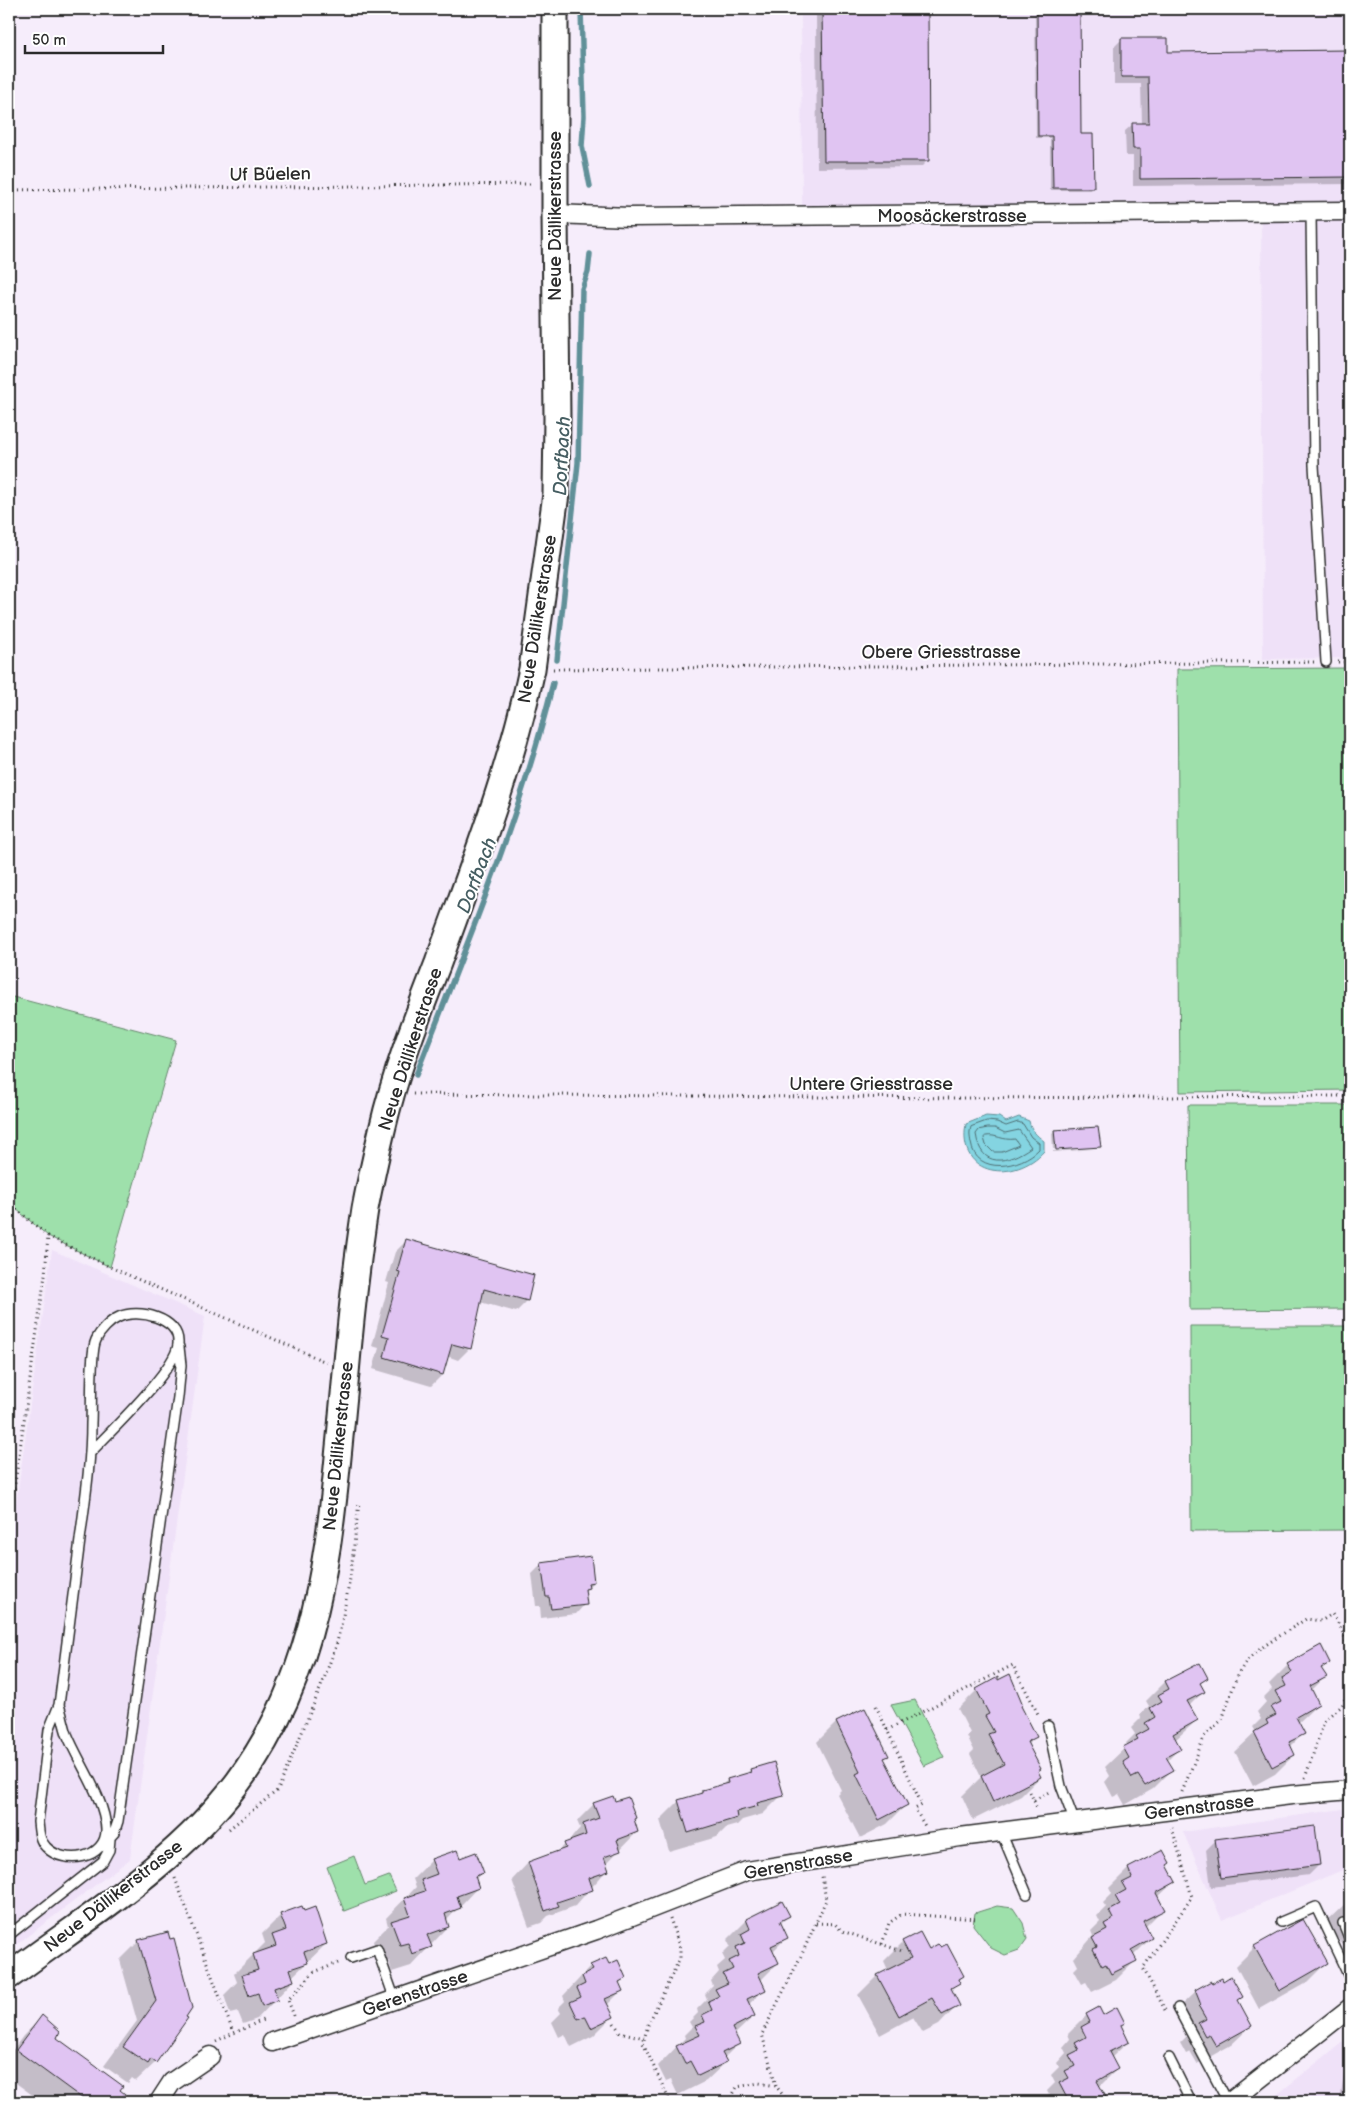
<svg xmlns="http://www.w3.org/2000/svg" width="1359" height="2111" viewBox="0 0 1359 2111" font-family="'Balsamiq Sans',sans-serif">
	<rect width="100%" height="100%" fill="#f6edfb"/>
	<filter id="ink" filterUnits="userSpaceOnUse"><feTurbulence type="fractalNoise" baseFrequency=".02" numOctaves="2"/><feDisplacementMap in="SourceGraphic" scale="10" xChannelSelector="R" yChannelSelector="G"/><feConvolveMatrix kernelMatrix="1 2 1 2 8 2 1 2 1" color-interpolation-filters="sRGB"/></filter>
	<g filter="url(#ink)">
		<path fill="#efe1f8" d="M801,9H1350V658L1263,659L1261,203L802,207Z
			M52,1250L205,1316L130,1859L9,1950V1553Z
			M1350,1808V1867L1222,1920L1183,1832Z
			M1350,2036V2102H1268Z"/>
		<path fill="#9ee0ab" stroke="#64866b" d="M1350,668V1090L1180,1092L1177,669Z
			M9,996L176,1040L110,1267L48,1236L9,1203Z
			M1188,1105H1350V1309L1190,1310Z
			M1190,1326H1350V1530L1191,1531Z
			M915,1700L944,1757L924,1766L891,1705Z
			M354,1856L365,1885L389,1876L396,1891L344,1911L327,1867Z
			M997,1906L1013,1908L1023,1923L1027,1939L1019,1950L1005,1955L991,1948L973,1925L975,1913Z"/>
		<path fill="#84d4e1" stroke="#609098" d="M986,1116L999,1117L1006,1122L1019,1117L1029,1121C1031,1130 1036,1135 1044,1141V1151C1016,1183 956,1178 966,1124Z"/>
		<path fill="#0003" fill-rule="evenodd" d="M816,9H927L928,160L921,167L817,168Z
			M1035,9H1078L1079,135L1092,187L1090,190H1050V138H1036Z
			M1121,40L1167,53L1350,51V184L1133,186V156H1126L1125,131L1133,124H1142L1141,84H1114V47Z
			M1097,1129L1099,1147L1098,1148V1146L1053,1149L1052,1134L1055,1131Z
			M1098,1149L1053,1152V1151Z
			M406,1241L533,1276L527,1301L516,1312L480,1302L470,1348L458,1360L447,1356L442,1375L431,1386L373,1369L379,1348L372,1346L389,1283L386,1282L395,1252Z
			M542,1564L593,1582L584,1592L585,1604L576,1614L541,1618L540,1606H536L532,1574Z
			M1328,1663L1321,1670L1325,1677L1311,1691L1318,1704L1298,1723L1304,1733L1290,1747L1294,1755L1275,1774L1253,1786L1235,1752L1256,1732L1253,1727L1261,1719L1257,1712L1266,1702L1263,1698L1272,1689L1269,1684L1288,1665Z
			M1199,1665L1206,1678L1199,1685L1203,1692L1189,1706L1197,1720L1175,1740L1180,1748L1167,1761L1172,1770L1153,1789L1125,1805L1119,1794L1113,1797L1105,1782L1110,1776L1105,1767L1128,1745L1126,1743L1135,1734L1131,1728L1141,1718L1140,1715L1149,1706L1146,1701L1165,1682Z
			M977,1690L1019,1707L1035,1737L1027,1745L1040,1777L1021,1796L973,1820L962,1796L981,1777L970,1754L974,1750L967,1736L970,1733L958,1709Z
			M864,1709L887,1756L883,1760L906,1805L887,1824L860,1838L837,1794L841,1790L817,1742L836,1723Z
			M750,1770L782,1795L763,1814L742,1820L737,1825L726,1828L717,1837L669,1851L660,1820L679,1801L697,1796L702,1791L722,1786L727,1780L745,1775Z
			M614,1803L633,1819L637,1832L605,1865L607,1870L575,1906L548,1916L541,1923L529,1927L512,1880L528,1863L555,1854L567,1843L580,1828L577,1821L594,1804Z
			M1216,1840L1319,1865L1309,1875L1211,1887L1206,1850Z
			M1163,1851L1166,1866L1174,1882L1157,1898L1163,1909L1145,1927L1151,1938L1133,1956L1135,1961L1116,1980L1092,1992L1086,1982L1082,1984L1074,1970L1078,1966L1074,1958L1093,1936L1091,1931L1100,1922L1097,1916L1106,1907L1103,1903L1112,1894L1109,1888L1128,1869Z
			M459,1859L482,1872L475,1880L477,1888L446,1921L448,1927L411,1966L392,1972L389,1961L381,1964L373,1941L388,1926L386,1918L416,1887L413,1879L432,1860Z
			M9,1862H11L9,1875Z
			M1350,1899V1949L1348,1951L1325,1923Z
			M281,1915L326,1944L292,1977L293,1981L257,2019L243,2024L238,2012L230,2014L224,1995L237,1982L234,1974L265,1943L262,1934Z
			M788,1916L780,1924L787,1937L772,1952L778,1963L760,1981L764,1990L748,2005L754,2016L734,2035L738,2044L724,2058L726,2062L706,2081L678,2095L671,2080L666,2082L658,2066L685,2038L684,2035L692,2027L689,2022L698,2013L697,2009L707,1999L705,1994L713,1986L711,1981L719,1972L717,1967L725,1960L722,1954L730,1946L727,1940L747,1920ZM748,1926H750L752,1935Z
			M173,1939L187,1987L156,2062L136,2081L132,2078L128,2083L104,2066L137,2021L120,1960L139,1941Z
			M903,1942L929,1951L963,1976L951,1990L958,2005L939,2025L923,2033L913,2017L880,2035L858,1995L877,1976L888,1970L884,1961Z
			M1255,1947L1326,1963L1307,1982L1259,2009L1236,1966Z
			M591,1966H608L625,1978L618,1984L621,1991L607,2005L612,2017L593,2036L571,2047L565,2034L559,2037L552,2022L561,2013L558,2008L565,2001L563,1996Z
			M1212,1985L1241,1997L1237,2001L1251,2026L1231,2045L1197,2064L1190,2052L1186,2054L1180,2043L1186,2037L1181,2027L1183,2025L1176,2010L1196,1991Z
			M1087,2015L1103,2017L1124,2022L1120,2026L1128,2042L1111,2058L1117,2069L1099,2087L1104,2097L1099,2102H1041L1049,2095L1047,2091L1055,2083L1051,2075L1059,2067L1057,2063L1066,2053L1063,2047L1070,2039L1068,2034ZM1083,2033H1086L1088,2043Z
			M42,2017L56,2038L123,2094L117,2102H42L9,2078V2055L23,2036Z
			M1350,2062V2102H1340L1345,2067Z"/>
		<g fill="none" stroke-linecap="round" stroke-linejoin="round">
			<path stroke="#4f6f74" stroke-width="1" d="M987,1121L997,1122L1006,1126L1018,1122L1023,1124L1031,1137L1039,1143V1149C1021,1168 976,1176 971,1143C970,1137 969,1133 971,1127Z
				M988,1128H995L1005,1133L1019,1130L1031,1147C1007,1164 981,1169 976,1134L979,1130Z
				M986,1136C996,1134 1003,1141 1015,1139L1019,1145L1002,1152H993L986,1145L984,1138Z"/>
			<path stroke="#609098" stroke-width="5.5" d="M581,9L584,116L582,146L590,186
				M557,660L578,463L582,289L588,272L590,254
				M416,1075C466,946 520,818 553,683"/>
		</g>
		<path fill="#e0c4f2" stroke="#2b2b2b" d="M822,9H928L929,161H824Z
			M1037,9H1080L1081,134H1093L1094,188H1053L1052,136H1038Z
			M1121,38H1168V52L1350,50V177L1140,179V149H1133L1132,123H1149L1148,77H1121Z
			M1098,1127L1101,1147L1056,1150L1054,1130Z
			M406,1239L534,1275L528,1301L484,1289L471,1349L452,1344L443,1375L384,1357L389,1337L382,1335L400,1272L397,1271Z
			M591,1556L594,1582L588,1583L589,1588L585,1589L587,1605L551,1609L549,1597H546L541,1563Z
			M1321,1645L1330,1663L1321,1668L1327,1677L1310,1686L1319,1704L1296,1717L1305,1734L1289,1742L1295,1755L1272,1767L1254,1732L1268,1724L1266,1720L1276,1715L1271,1707L1281,1702L1275,1691L1286,1686L1282,1678L1292,1672L1287,1664Z
			M1200,1663L1208,1678L1200,1683L1205,1692L1187,1701L1198,1720L1173,1734L1181,1749L1166,1757L1174,1770L1145,1786L1138,1775L1132,1778L1123,1762L1129,1758L1123,1747L1138,1739L1136,1736L1149,1729L1145,1723L1155,1717L1150,1708L1162,1701L1158,1695L1169,1689L1165,1681Z
			M1010,1674L1023,1705L1021,1706L1037,1737L1027,1742L1041,1769L1038,1771L1041,1777L993,1802L981,1776L1004,1764L988,1734L994,1732L985,1716L989,1714L976,1689L998,1677V1680Z
			M865,1708L889,1756L884,1758L908,1805L879,1820L856,1774L860,1772L836,1722Z
			M774,1762L784,1796L757,1803L758,1806L736,1812L737,1818L688,1833L678,1800L702,1793V1790L728,1783L727,1779L751,1772L750,1769Z
			M613,1796L615,1801L628,1797L636,1818L634,1819L638,1832L617,1840L621,1851L604,1857L609,1871L589,1878L593,1890L557,1902L559,1906L545,1911L528,1862L566,1848L564,1843L586,1835L583,1824L599,1818L593,1803Z
			M1315,1826L1320,1865L1221,1878L1215,1839Z
			M457,1850L460,1858L476,1852L484,1873L475,1876L479,1888L457,1896L461,1908L445,1914L449,1927L427,1935L432,1947L412,1954L408,1943L400,1945L391,1921L410,1915L404,1898L425,1891L421,1880L437,1874L431,1859Z
			M1163,1850L1170,1863L1167,1865L1176,1882L1156,1893L1165,1910L1143,1921L1152,1938L1131,1950L1137,1961L1111,1974L1106,1964L1102,1966L1093,1949L1097,1947L1092,1938L1107,1930L1104,1924L1113,1919L1109,1911L1120,1905L1115,1896L1126,1890L1122,1883L1132,1878L1128,1868Z
			M782,1901L790,1916L780,1921L788,1938L771,1946L779,1963L758,1973L766,1990L747,1999L755,2016L732,2028L740,2044L722,2053L727,2062L698,2076L690,2061L685,2064L676,2046L700,2035L695,2026L705,2022L702,2015L712,2010L708,2001L719,1996L715,1989L728,1983L723,1974L733,1969L729,1961L739,1956L736,1947L745,1943L741,1934L750,1929L746,1919Z
			M302,1906L304,1911L315,1907L327,1944L304,1952L308,1963L290,1969L294,1981L274,1988L278,2000L262,2006L258,1993L249,1996L242,1975L258,1970L253,1954L276,1946L272,1935L286,1930L280,1914Z
			M1303,1919L1328,1963L1279,1991L1254,1946Z
			M168,1932L170,1939L174,1938L192,2008L186,2017L188,2018L156,2063L151,2059L148,2064L123,2047L156,2001L138,1940Z
			M920,1932L929,1949L938,1944L941,1947L947,1944L964,1976L959,1979L960,1983L951,1988L960,2006L942,2015L932,1998L899,2016L877,1975L911,1958L902,1941Z
			M606,1958L609,1964L618,1960L626,1978L619,1982L623,1991L605,1999L614,2017L591,2028L585,2016L578,2019L570,2002L581,1997L577,1988L585,1984L582,1976L593,1970L590,1965Z
			M1231,1976L1243,1997L1238,2000L1252,2026L1216,2046L1209,2034L1205,2036L1198,2023L1206,2019L1199,2007L1201,2005L1195,1990L1211,1981L1212,1983L1222,1978L1223,1981Z
			M1099,2007L1103,2015L1117,2007L1125,2023L1121,2025L1129,2042L1109,2052L1118,2069L1097,2081L1106,2097L1096,2102H1069L1059,2083L1069,2078L1065,2071L1075,2066L1069,2055L1079,2050L1075,2043L1086,2037L1081,2027L1090,2022L1086,2014Z
			M42,2015L60,2031L57,2038L123,2086L120,2090L125,2094L119,2102H87L16,2050Z"/>
		<g fill="none" stroke-linecap="round" stroke-linejoin="round">
			<g stroke="#2b2b2b" stroke-width="12">
				<path id="lane" d="M1311,212L1314,465L1326,662
					M59,1705C62,1714 64,1725 67,1734C78,1762 105,1799 106,1829C107,1859 64,1866 46,1847C39,1840 39,1831 38,1822L49,1730L59,1705C66,1650 73,1595 80,1540C85,1501 91,1462 91,1423C92,1407 90,1352 96,1340C100,1331 110,1321 119,1317C138,1308 180,1318 178,1344C177,1368 110,1432 91,1452
					M1048,1726L1061,1786L1075,1823
					M1001,1832L1027,1894
					M101,1847L114,1833L118,1821L178,1397L181,1365L179,1347
					M1281,1922L1316,1907L1350,1979
					M1343,1923L1350,1940
					M9,1935L103,1861L109,1850L110,1839
					M351,1958L377,1949L395,2000
					M1178,2008L1228,2102
					M1169,2058L1191,2102"/>
			</g>
			<g stroke="#2b2b2b" stroke-width="21">
				<path id="street" d="M555,214L629,217L1350,211
					M272,2042L596,1930L747,1871L960,1837L1291,1795L1350,1790
					M159,2102L172,2082L210,2056
					M1230,2102L1350,2008"/>
			</g>
			<g stroke="#2b2b2b" stroke-width="29">
				<path id="secondary" d="M9,1976C88,1917 178,1862 238,1782C326,1663 331,1526 345,1384C350,1326 356,1267 365,1209C370,1182 376,1156 382,1130C395,1073 417,1017 438,963C473,866 511,770 532,669L556,494L557,418L555,214V9"/>
			</g>
			<path stroke="#2b2b2b" stroke-width="3" stroke-dasharray="1 4" stroke-linecap="butt" d="M9,190L532,184
				M1338,662H1350
				M553,669L1315,662
				M413,1094L956,1098L1350,1096
				M9,1203L48,1236L45,1275L9,1525
				M48,1236L110,1267L326,1362
				M876,1706L922,1805L915,1809L925,1826
				M887,1730L1013,1665L1039,1716
				M1305,1778L1325,1719L1342,1706L1350,1685
				M1030,1792L1038,1810
				M1182,1792L1205,1735L1222,1720L1237,1676L1247,1660L1264,1646L1306,1619L1321,1621L1332,1614C1345,1632 1348,1644 1350,1666
				M1034,1800L1049,1792
				M229,1829L278,1790L322,1684L336,1646L341,1626L350,1579L359,1502
				M175,1878L233,2032
				M670,1918L680,1949V1958L648,2025L643,2043L670,2102
				M816,1923L835,1924L842,1931L902,1951
				M882,1944L889,1923L902,1914L978,1919
				M1165,2010L1143,1968L1192,1897L1172,1828
				M294,2016L288,2000L314,1972L341,1962
				M614,2023L620,2032L644,2038
				M216,2041L263,2020
				M776,2086L762,2034L802,1954L826,1900L822,1876
				M729,2102L737,2087L759,2083L776,2086L788,2102"/>
			<use href="#lane" stroke="#fff" stroke-width="9"/>
			<use href="#street" stroke="#fff" stroke-width="18"/>
			<use href="#secondary" stroke="#fff" stroke-width="25"/>
		</g>
	</g>
	<g text-anchor="middle" stroke-width="4" stroke-linejoin="round" paint-order="stroke">
		<g font-size="18" fill="#2b2b2b" stroke="#fff">
			<text transform="translate(270 174) rotate(-1)" y="6">Uf Büelen</text>
			<text transform="translate(555 216) rotate(-90)" y="6">Neue Dällikerstrasse</text>
			<text x="952" y="222">Moosäckerstrasse</text>
			<text transform="translate(537 619) rotate(-81)" y="6">Neue Dällikerstrasse</text>
			<text x="941" y="658">Obere Griesstrasse</text>
			<text transform="translate(410 1049) rotate(-72)" y="6">Neue Dällikerstrasse</text>
			<text x="871" y="1090">Untere Griesstrasse</text>
			<text transform="translate(338 1446) rotate(-84)" y="6">Neue Dällikerstrasse</text>
			<text transform="translate(1199 1807) rotate(-7)" y="6">Gerenstrasse</text>
			<text transform="translate(798 1864) rotate(-10)" y="6">Gerenstrasse</text>
			<text transform="translate(113 1896) rotate(-38)" y="6">Neue Dällikerstrasse</text>
			<text transform="translate(415 1993) rotate(-19)" y="6">Gerenstrasse</text>
		</g>
		<g font-size="19" font-style="italic" fill="#465e62" stroke="#fff">
			<text transform="translate(561 456) rotate(-87)" y="7">Dorfbach</text>
			<text transform="translate(476 875) rotate(-69)" y="7">Dorfbach</text>
		</g>
	</g>
	<rect width="1359" height="2111" fill="none" stroke="#fff" stroke-width="30"/>
	<rect x="15" y="15" width="1329" height="2081" fill="none" stroke="#2b2b2b" stroke-width="2" filter="url(#ink)"/>
	<path d="M25 45v8h138v-8" fill="none" stroke="#2b2b2b" stroke-width="2.5"/>
	<text x="32" y="45" font-size="15" fill="#2b2b2b" stroke="#ffffff" stroke-width="4" paint-order="stroke">50 m</text>
</svg>
